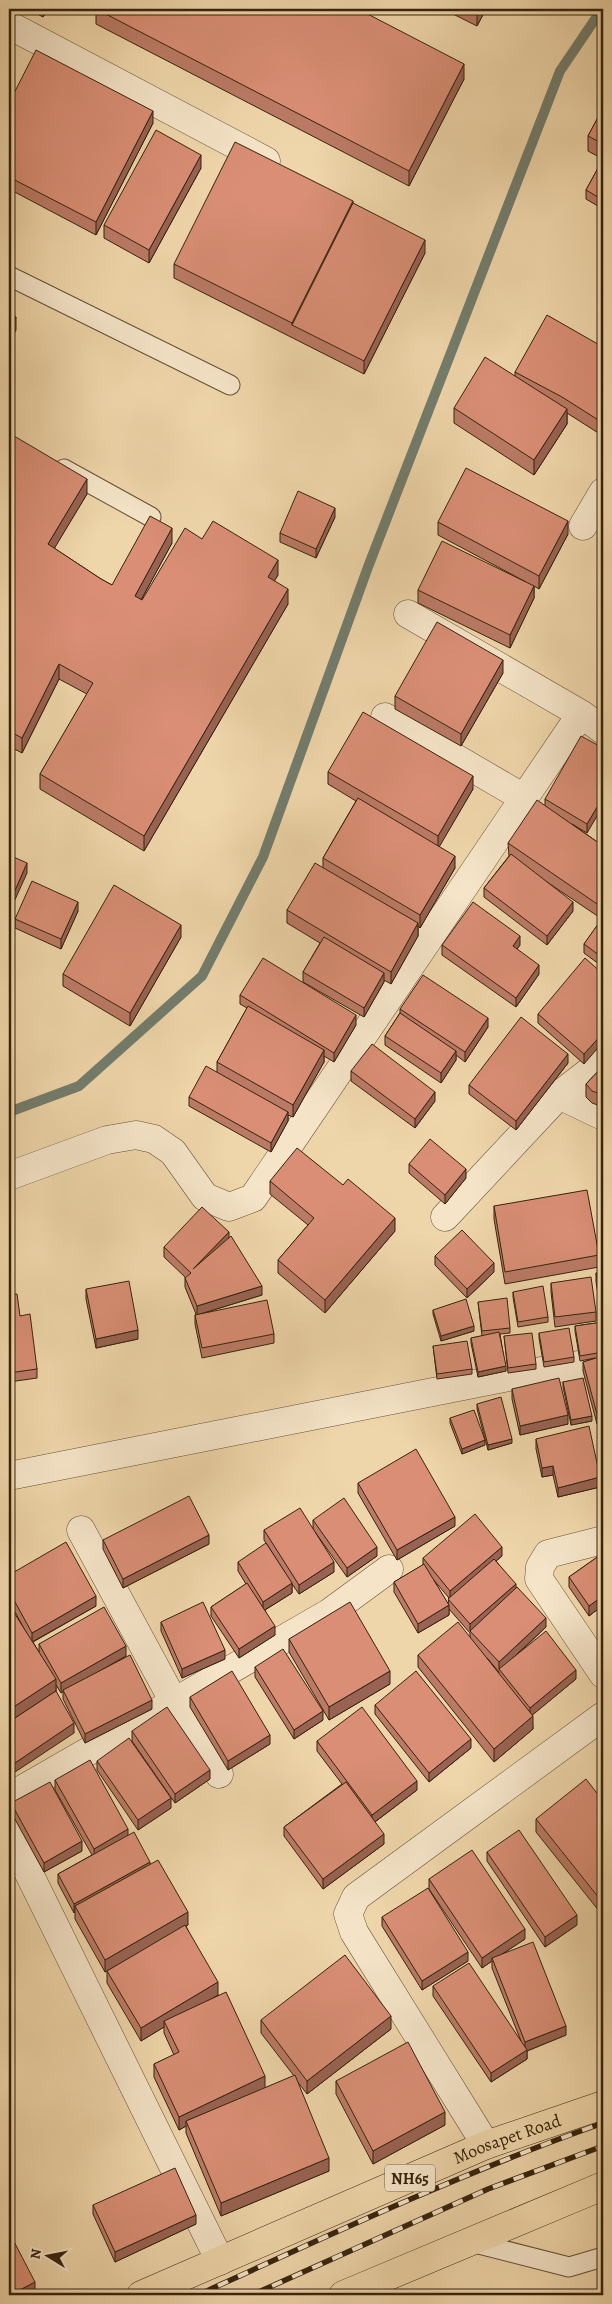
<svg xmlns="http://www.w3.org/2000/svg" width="612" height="2304" viewBox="0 0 612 2304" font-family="Alegreya,serif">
	<rect width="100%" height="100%" fill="#efd6aa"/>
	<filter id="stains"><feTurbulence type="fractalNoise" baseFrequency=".004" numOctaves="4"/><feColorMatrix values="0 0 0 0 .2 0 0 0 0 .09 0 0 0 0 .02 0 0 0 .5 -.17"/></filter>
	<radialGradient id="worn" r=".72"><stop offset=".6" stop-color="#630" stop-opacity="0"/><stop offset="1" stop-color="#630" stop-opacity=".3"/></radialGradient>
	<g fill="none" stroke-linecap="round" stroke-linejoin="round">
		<path stroke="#727d6d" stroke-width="10" d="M9,1112L79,1086L202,976L263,857L368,567L560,71L602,9"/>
		<g stroke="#645035" stroke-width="21">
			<path id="lane" d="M9,276L230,385
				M64,469L151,517
				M471,2242L569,2267L603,2257"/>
		</g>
		<g stroke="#645035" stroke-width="29">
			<path id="street" d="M9,25L266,161
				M583,526L603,492
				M408,614L581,714L603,730
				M385,717L524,798
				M559,1095L603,1116
				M9,1176L107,1140L136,1135L154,1139L173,1152L205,1197L229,1207L253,1198L581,714
				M445,1217L559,1095L603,1061
				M9,1476L529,1373L603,1361
				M81,1530L174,1702L219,1774
				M603,1540L548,1554L540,1567L539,1579L603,1674
				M9,1797L329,1613L389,1569
				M9,1833L220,2261
				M486,2145L354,1932L348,1914L356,1897L603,1716"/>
		</g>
		<g stroke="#35230e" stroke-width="29">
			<g id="highway">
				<path id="s1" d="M141,2295L486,2145L603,2105"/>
				<path d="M343,2295L603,2186"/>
			</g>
		</g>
		<use href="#lane" stroke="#f5e4c8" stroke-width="19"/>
		<use href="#street" stroke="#f5e4c8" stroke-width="28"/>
		<use href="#highway" stroke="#efd6aa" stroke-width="28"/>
		<g stroke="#35230e" stroke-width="5.5">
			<path id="rail" d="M198,2295C331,2234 464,2172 603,2123
				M252,2295L488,2189L603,2146"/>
		</g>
		<use href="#rail" stroke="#f5e4c8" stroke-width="4" stroke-dasharray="11" stroke-linecap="butt"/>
	</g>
	<path fill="#bb7a65" stroke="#35230e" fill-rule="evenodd" d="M28,9H48L43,17Z
		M96,9L464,79L409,186L96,24Z
		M443,9H486L477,26Z
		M9,103L153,123L96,235L9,189Z
		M603,108V159L588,151V136Z
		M603,159V209L586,199V190Z
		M201,168L149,263L104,238V225Z
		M353,203L425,253L364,374L174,278V264Z
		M603,347V436L567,413V424L534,475L454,423V408L515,376V372Z
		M9,433L87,494L54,548L101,579L112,585L172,543L141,600H142L202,539L278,575L274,581L288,604L144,851L40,789V774L87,694L59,679L22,753L9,746Z
		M335,517L316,558L280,542V533Z
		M438,522L568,534L539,589L534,586V598L510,648L418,603V590L526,582L438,535Z
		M503,673L461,746L395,709V696Z
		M603,748L587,833L572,824L603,846V967L584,953V944L602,919L544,880L573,911L547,945L484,897V888L509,856L508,843L545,806V799Z
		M328,772L473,789L439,846L455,868L420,928L418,926V936L391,984L384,980V982L364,1017L303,982V972L320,943L287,923V910L323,868V858L356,801L328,784Z
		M78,911L61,949L15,928V919Z
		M181,937L130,1026L63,986V974Z
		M442,945H520L517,949L539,974L516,1007L442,955Z
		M603,974L584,1064L538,1023V1014Z
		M240,995L356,1025L334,1062L324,1056V1062L293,1117L288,1115V1121L271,1152L189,1106V1097L217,1072V1062L247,1008L240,1004Z
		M400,1009L488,1027L465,1062L456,1055V1060L441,1083L385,1045V1036L400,1013Z
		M568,1063L516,1130L469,1094V1085Z
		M603,1066V1107L592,1103L586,1097V1084Z
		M351,1071L435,1101L415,1128L351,1081Z
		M409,1164L466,1178L445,1204L409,1173Z
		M270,1181L395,1231L325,1313L278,1273V1260L308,1225L270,1194Z
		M494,1206L599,1255V1267L505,1284L494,1219Z
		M229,1238L262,1295L207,1312L274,1334V1343L202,1358L195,1324V1315L196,1314L185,1287V1277L164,1257V1247Z
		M435,1256L494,1272L467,1298L435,1265Z
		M603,1271V1318H602L596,1282V1273Z
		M551,1283L596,1312V1321L555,1327L551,1292Z
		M86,1289L138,1339L96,1348L86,1299Z
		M513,1292L548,1317V1322L518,1327L513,1297Z
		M9,1295L20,1316L37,1369V1378L9,1382Z
		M478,1302L510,1328V1333L500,1334L506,1371L478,1377L471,1343V1338L482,1336Z
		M433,1310L474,1331L441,1341L433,1314Z
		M603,1322V1422L597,1424L583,1371V1362L595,1358L580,1361L575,1331V1326Z
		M539,1333L574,1357V1362L544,1367L539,1338Z
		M504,1336L536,1364V1369L508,1373Z
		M433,1346L472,1369V1374L437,1379Z
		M563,1382L592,1421L571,1425L563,1387Z
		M512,1389L568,1424L520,1435L512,1399Z
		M477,1404L512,1443L488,1450L477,1409Z
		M450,1418L485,1445L462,1454L450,1423Z
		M536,1439L600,1487L558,1497L553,1475L542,1477L536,1449Z
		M358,1483L455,1526L397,1560L358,1493Z
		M313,1520L377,1556L347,1577L315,1532L334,1572L299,1594L292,1584V1593L265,1610L275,1635L239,1658L211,1616V1607L246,1584L238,1571V1562L284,1571L264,1540V1530L313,1529Z
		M103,1540L209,1544L123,1588L103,1549Z
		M603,1553V1624L598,1617V1609L589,1616L569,1587V1577Z
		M502,1556L496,1561L546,1627L520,1652L576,1679L532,1715L533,1729L494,1762L418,1667V1655L470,1638V1633L449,1609V1615L418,1633L394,1592V1582L423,1565V1558ZM433,1579L449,1598L448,1604ZM487,1658L499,1672V1674Z
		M9,1575L96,1606L33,1642L39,1652V1644L126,1656L94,1674L152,1709L85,1743L63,1699V1691L61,1693L56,1685V1692L74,1733L27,1634L9,1601Z
		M161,1622L225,1659L182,1678L161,1631Z
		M289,1639L390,1684L329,1720L289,1652Z
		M255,1667L323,1720L294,1739L255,1677Z
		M190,1697L270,1744L228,1770L190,1707Z
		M375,1705L471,1748L429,1782L375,1714Z
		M132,1731L210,1779L175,1803L132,1741Z
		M317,1741L417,1790L375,1822L384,1844L323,1889L284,1836V1827L342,1784L317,1751Z
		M97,1761L171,1808L138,1830L97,1770Z
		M55,1780L128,1835L150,1864L188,1925L186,1926L218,1995L214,1997L265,2088L294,2076L261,2033V2020L391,2029L307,2094L297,2081L329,2171L221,2216L186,2133V2126L179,2130L154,2077V2064L174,2055L164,2033V2027L141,2041L107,1983V1971L105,1972L75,1919V1912L74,1913L58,1883V1874L92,1855L55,1790Z
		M603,1801V1916L536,1832V1819Z
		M11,1803L82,1851L44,1872L11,1812Z
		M487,1852L577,1925L545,1947L487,1861Z
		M429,1879L525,1939L501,1955L566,2035L527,2051V2059L491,2082L433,1996V1986L521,2041L492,1968V1961L482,1968L429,1889Z
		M382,1917L468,1961L422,1990L382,1926Z
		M336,2081L445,2125L373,2164L336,2094Z
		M93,2205L196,2224L115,2262L93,2214Z"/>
	<path fill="#986352" stroke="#35230e" d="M43,9H48L43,17Z
		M480,9H486L477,26V14Z
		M464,64V79L409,186V171Z
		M153,111V123L96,235V222Z
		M201,155V168L149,263V250Z
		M353,201V216L292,325V323Z
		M425,240V253L364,374V361Z
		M16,317V330L9,343V331Z
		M567,409V424L534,475V460Z
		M87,479V494L48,559V544Z
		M335,508V517L316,558V549Z
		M568,521V534L539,589V576Z
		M172,528V543L135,611V596Z
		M278,560V575L268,592V577Z
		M534,586V598L510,648V635Z
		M288,589V604L144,851V836Z
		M503,660V673L461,746V734Z
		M59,664V679L22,753V738Z
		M473,776V789L438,849V836Z
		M603,797V806L587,833V824Z
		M455,856V868L420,928V915Z
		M27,863V873L9,913V904Z
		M78,902V911L61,949V939Z
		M573,902V911L547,945V936Z
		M418,923V936L391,984V972Z
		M181,925V937L130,1026V1013Z
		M520,936V945L513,955V946Z
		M539,965V974L516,1007V998Z
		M384,973V982L364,1017V1008Z
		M356,1015V1025L334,1062V1053Z
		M488,1018V1027L465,1062V1052Z
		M603,1033V1042L584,1064V1054Z
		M324,1050V1062L293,1117V1105Z
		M456,1051V1060L441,1083V1073Z
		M568,1054V1063L516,1130V1121Z
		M435,1092V1101L415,1128V1119Z
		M288,1112V1121L271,1152V1143Z
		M466,1169V1178L445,1204V1195Z
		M395,1218V1231L325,1313V1300Z
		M229,1232V1241L193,1269Z
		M494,1263V1272L467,1298V1289Z
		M262,1286V1295L197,1315V1306Z
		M474,1326V1331L441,1341V1336Z
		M138,1330V1339L96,1348V1339Z
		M506,1366V1371L478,1377V1372Z
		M603,1413V1422L597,1424V1414Z
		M568,1415V1424L520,1435V1426Z
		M592,1416V1421L571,1425V1420Z
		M512,1439V1443L488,1450V1445Z
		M485,1440V1445L462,1454V1449Z
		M553,1466V1475L542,1477V1468Z
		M600,1477V1487L558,1497V1488Z
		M455,1517V1526L397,1560V1550Z
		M209,1535V1544L123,1588V1579Z
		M377,1547V1556L347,1577V1568Z
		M502,1547V1556L450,1600V1591Z
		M334,1562V1572L299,1594V1585Z
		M292,1583V1593L263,1611V1602Z
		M516,1584V1593L470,1631V1624Z
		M96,1596V1606L32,1642V1633Z
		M603,1596V1605H598V1609L589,1616V1606Z
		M449,1605V1615L418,1633V1624Z
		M546,1618V1627L500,1670L499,1669V1662Z
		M275,1626V1635L239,1658V1649Z
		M126,1646V1656L61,1693V1683Z
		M225,1650V1659L182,1678V1669Z
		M576,1670V1679L530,1717V1708Z
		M390,1671V1684L329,1720V1707Z
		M56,1679V1691L9,1722V1710Z
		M152,1700V1709L85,1743V1734Z
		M323,1711V1720L294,1739V1730Z
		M533,1716V1729L494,1762V1749Z
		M74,1723V1733L9,1776V1767Z
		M270,1735V1744L228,1770V1761Z
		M471,1739V1748L429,1782V1773Z
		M210,1770V1779L175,1803V1794Z
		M417,1781V1790L372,1824V1815Z
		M171,1798V1808L138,1830V1820Z
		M128,1829V1838L94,1858V1849Z
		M384,1834V1844L323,1889V1879Z
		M82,1841V1851L44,1872V1863Z
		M150,1862V1871L75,1906V1912L74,1913V1904Z
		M188,1912V1925L105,1972V1960Z
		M577,1915V1925L545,1947V1937Z
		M525,1929V1939L493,1960L492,1958V1961L482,1968V1958Z
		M468,1952V1961L422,1990V1981Z
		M218,1982V1995L167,2025L164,2021V2027L141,2041V2028Z
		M391,2016V2029L307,2094V2081Z
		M566,2026V2035L527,2051V2059L491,2082V2073L525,2051V2042Z
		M265,2076V2089L186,2121V2126L179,2130V2117Z
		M445,2112V2125L373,2164V2151Z
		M329,2158V2171L221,2216V2203Z
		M196,2215V2224L115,2262V2252Z
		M35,2282V2292L28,2295H10Z"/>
	<path fill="#d98e75" stroke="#35230e" d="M96,9H358L464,64L409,171Z
		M468,9H480L477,14Z
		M36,50L153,111L96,222L9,177V103Z
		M603,108V144L588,136Z
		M156,130L201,155L149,250L104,225Z
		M235,142L353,201L292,323L174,264Z
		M603,159V200L586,190Z
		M353,203L425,240L364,361L292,325Z
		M9,313L16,317L9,331Z
		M547,315L603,347V423L562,397L515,372Z
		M485,357L567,409L534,460L454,408Z
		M9,433L87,479L48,544L101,579L112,585L150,516L172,528L135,596L142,600L185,528L202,539L213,521L278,560L268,577L288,589L144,836L40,774L93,683L59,664L22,738L9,731Z
		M466,468L568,521L539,576L438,522Z
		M298,491L335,508L316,549L280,533Z
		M442,541L534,586L510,635L418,590Z
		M437,622L503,660L461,734L395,696Z
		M363,712L473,776L438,836L328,772Z
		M581,736L603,748V797L587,824L545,799Z
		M358,798L455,856L420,915L323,858Z
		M537,800L603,846V908L508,843Z
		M511,854L573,902L547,936L484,888Z
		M9,855L27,863L9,904Z
		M315,863L418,923L391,972L287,910Z
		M32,881L78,902L61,939L15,919Z
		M114,885L181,925L130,1013L63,974Z
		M473,902L520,936L513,946L539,965L516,998L442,945Z
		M603,917V958L584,944Z
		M324,937L384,973L364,1008L303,972Z
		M263,958L356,1015L334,1053L240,995Z
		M585,958L603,974V1033L584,1054L538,1014Z
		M423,975L488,1018L465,1052L400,1009Z
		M248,1006L324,1050L293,1105L217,1062Z
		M400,1013L456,1051L441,1073L385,1036Z
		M521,1017L568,1054L516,1121L469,1085Z
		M372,1044L435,1092L415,1119L351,1071Z
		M206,1066L288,1112L271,1143L189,1097Z
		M603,1066V1095L592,1091L586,1084Z
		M430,1139L466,1169L445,1195L409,1164Z
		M297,1148L343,1185L348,1179L395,1218L325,1300L278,1260L314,1218L270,1181Z
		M587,1190L599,1255L505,1272L494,1206Z
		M202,1207L229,1232L193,1269L231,1236L262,1286L197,1306L185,1278L191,1273L164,1247Z
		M462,1230L494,1263L467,1289L435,1256Z
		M603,1271V1308H602L596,1273Z
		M591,1277L596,1312L555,1317L551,1283Z
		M129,1281L138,1330L96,1339L86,1289Z
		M543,1286L548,1317L518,1322L513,1292Z
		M17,1294L20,1316L30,1314L37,1369L9,1373V1295Z
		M507,1298L510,1328L482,1331L478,1302Z
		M466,1299L474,1326L441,1336L433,1310Z
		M267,1300L274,1334L202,1348L195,1315Z
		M603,1322V1352L580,1356L575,1326Z
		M569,1328L574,1357L544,1362L539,1333Z
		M499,1332L506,1366L478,1372L471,1338Z
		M532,1333L536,1364L508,1368L504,1336Z
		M467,1341L472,1369L437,1374L433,1346Z
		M603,1356V1413L597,1414L583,1362Z
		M559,1378L568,1415L520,1426L512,1389Z
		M583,1378L592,1416L571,1420L563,1382Z
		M501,1397L512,1439L488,1445L477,1404Z
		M474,1410L485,1440L462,1449L450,1418Z
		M589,1426L600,1477L558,1488L553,1466L542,1468L536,1439Z
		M416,1449L455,1517L397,1550L358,1483Z
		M189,1496L209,1535L123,1579L103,1540Z
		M344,1498L377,1547L347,1568L313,1520Z
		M300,1508L334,1562L299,1585L264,1530Z
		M475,1514L502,1547L450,1591L423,1558Z
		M66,1542L96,1596L32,1633L9,1591V1575Z
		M266,1543L292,1583L263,1602L238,1562Z
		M603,1553V1596L589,1606L569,1577Z
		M494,1559L516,1584L470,1624L448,1599Z
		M424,1564L449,1605L418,1624L394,1582Z
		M247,1583L275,1626L239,1649L211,1607Z
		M517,1587L546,1618L499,1662L470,1631Z
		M603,1601V1611L598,1605Z
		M203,1602L225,1650L182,1669L161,1622Z
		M350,1602L390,1671L329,1707L289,1639Z
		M104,1607L126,1646L61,1683L39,1644Z
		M13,1611L56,1679L9,1710V1614Z
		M458,1622L533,1716L494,1749L418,1655Z
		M546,1631L576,1670L530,1708L499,1669Z
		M283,1649L323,1711L294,1730L255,1667Z
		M130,1655L152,1700L85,1734L63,1690Z
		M232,1671L270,1735L228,1761L190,1697Z
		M416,1671L471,1739L429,1773L375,1705Z
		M56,1691L74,1723L9,1767V1722Z
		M167,1707L210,1770L175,1794L132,1731Z
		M362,1707L417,1781L372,1815L317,1741Z
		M129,1738L171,1798L138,1820L97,1761Z
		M90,1760L128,1829L94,1849L55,1780Z
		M586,1779L603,1801V1903L536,1819Z
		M50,1782L82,1841L44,1863L11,1803Z
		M346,1782L384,1834L323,1879L284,1827Z
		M519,1830L577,1915L545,1937L487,1852Z
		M134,1832L150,1862L74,1904L58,1874Z
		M472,1850L525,1929L482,1958L429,1879Z
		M158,1860L188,1912L105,1960L75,1906Z
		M428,1888L468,1952L422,1981L382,1917Z
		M185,1925L218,1982L141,2028L107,1971Z
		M533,1942L566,2026L525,2042L492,1958Z
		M345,1955L391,2016L307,2081L261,2020Z
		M469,1963L527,2050L491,2073L433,1986Z
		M226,1992L265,2076L179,2117L154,2064L179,2052L164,2021Z
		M408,2042L445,2112L373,2151L336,2081Z
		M295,2075L329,2158L221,2203L186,2121Z
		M175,2168L196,2215L115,2252L93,2205Z
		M9,2232L35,2282L10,2295H9Z"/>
	<g text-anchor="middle" stroke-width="5" stroke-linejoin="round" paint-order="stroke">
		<rect fill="#f5e4c8" stroke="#6f5d46" stroke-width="1" x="385" y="2164.5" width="50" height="27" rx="4"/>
		<g font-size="16" font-weight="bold" fill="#35230e">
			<text x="410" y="2184">NH65</text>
		</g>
		<g font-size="18" fill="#35230e" stroke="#f5e4c8">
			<text dy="6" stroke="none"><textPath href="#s1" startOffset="398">Moosapet Road</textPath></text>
		</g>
	</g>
	<rect width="612" height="2304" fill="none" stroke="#efd6aa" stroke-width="30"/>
	<rect x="10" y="10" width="592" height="2284" fill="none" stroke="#35230e" stroke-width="2.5"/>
	<rect x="15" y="15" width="582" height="2274" fill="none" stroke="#35230e"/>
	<g transform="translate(48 2256) rotate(280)" stroke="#f5e4c8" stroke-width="4" paint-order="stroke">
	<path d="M0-4L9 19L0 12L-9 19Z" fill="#35230e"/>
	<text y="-8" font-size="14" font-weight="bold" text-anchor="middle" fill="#35230e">N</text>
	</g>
	<rect width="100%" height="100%" filter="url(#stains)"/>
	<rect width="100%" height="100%" fill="url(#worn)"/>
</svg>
